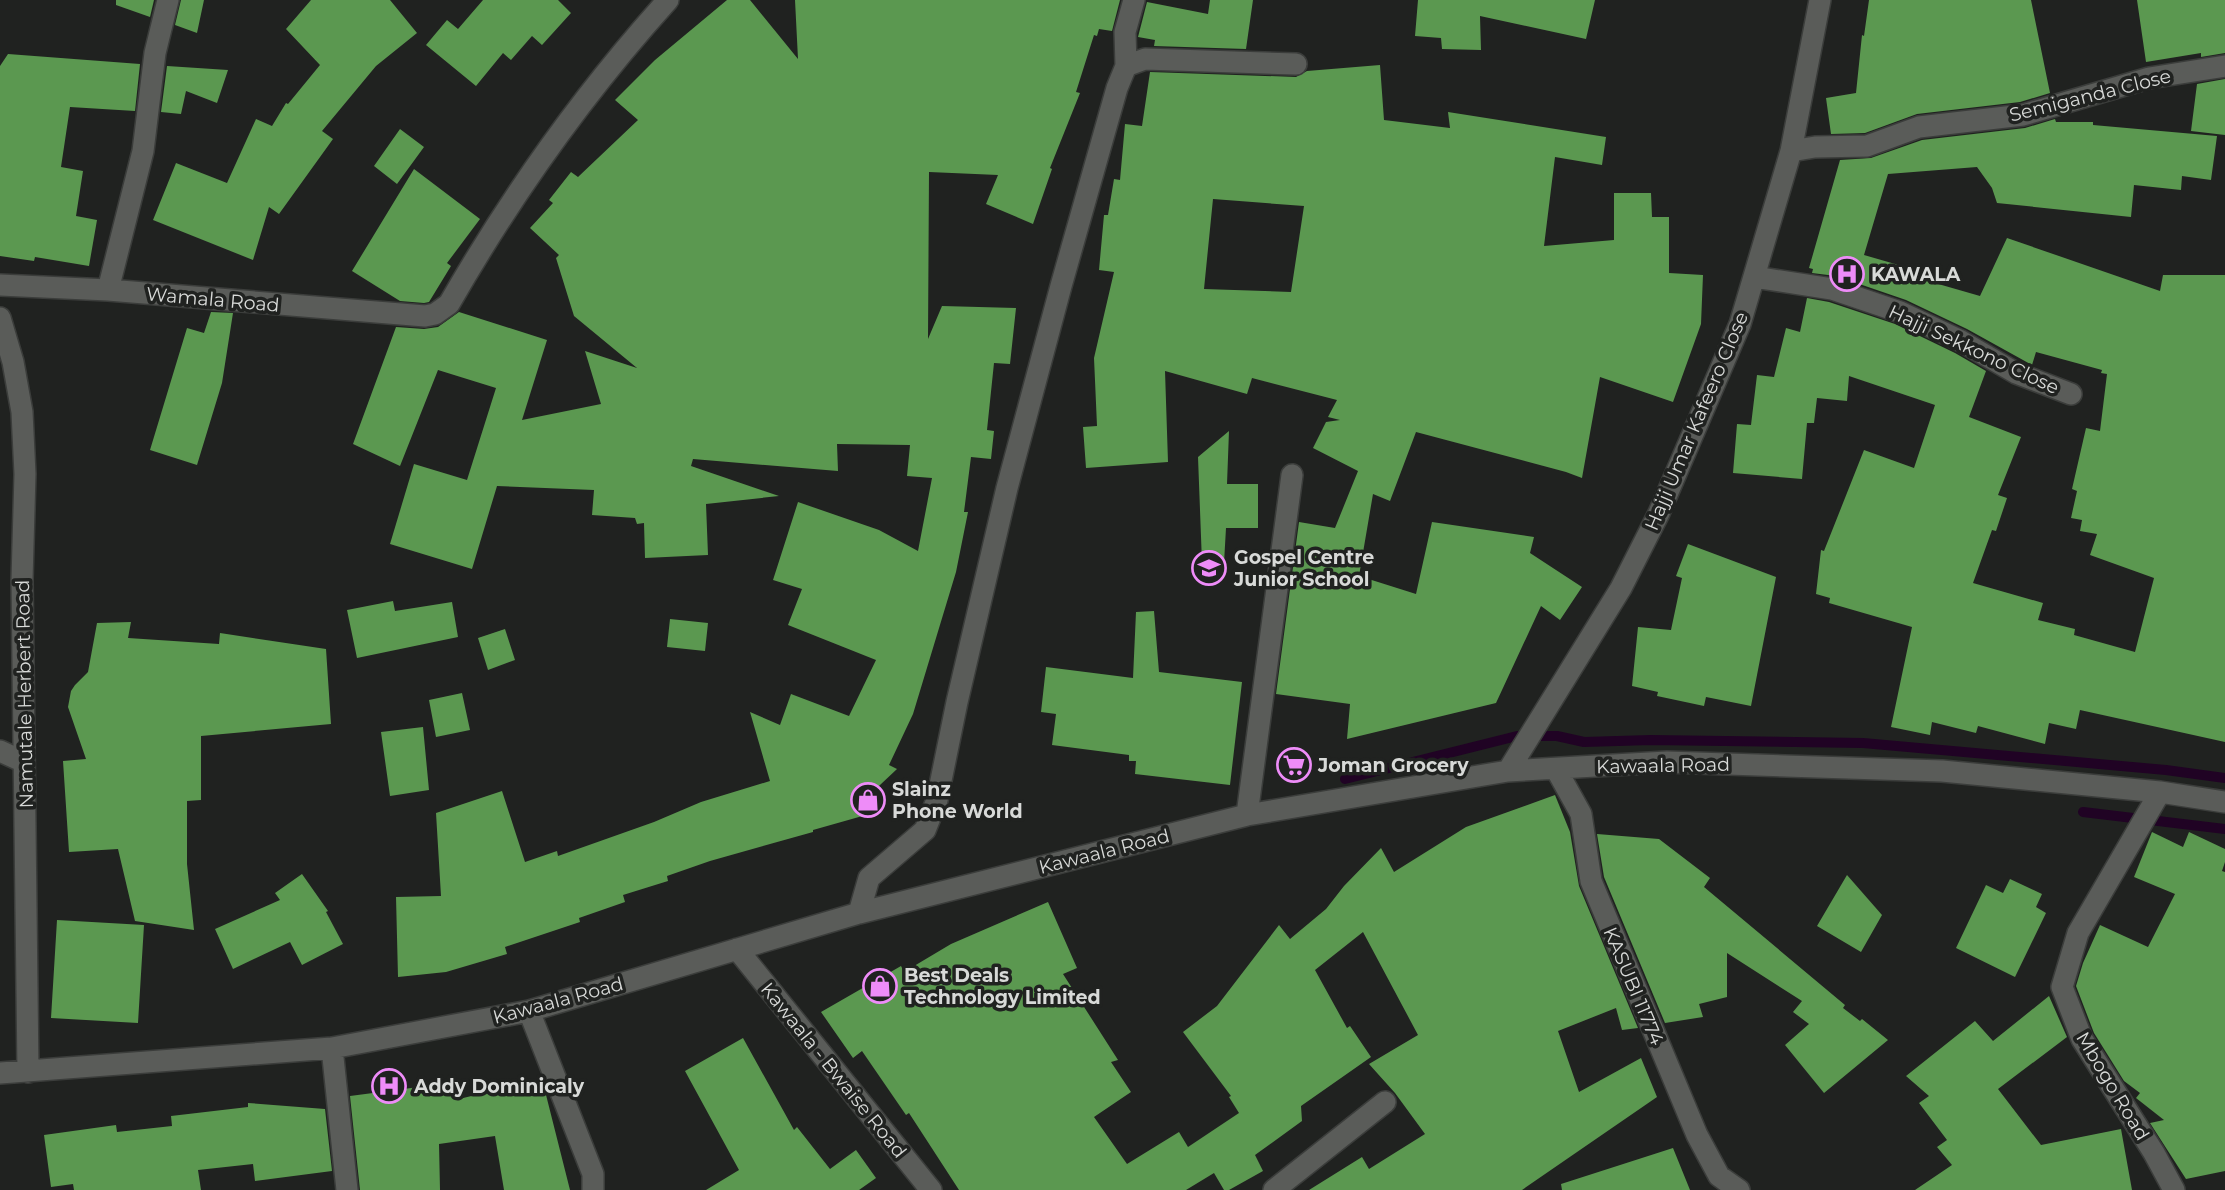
<svg xmlns="http://www.w3.org/2000/svg" width="2225" height="1190" viewBox="0 0 2225 1190" font-family="Montserrat,sans-serif">
	<rect width="100%" height="100%" fill="#202220"/>
	<g fill="none" stroke-linecap="round" stroke-linejoin="round">
		<path stroke="#200324" stroke-width="10" d="M1345,779L1517,736H1557L1584,742L1651,740L1863,743L2166,770L2225,778
			M2083,812L2225,829"/>
	</g>
	<path fill="#5b9850" fill-rule="evenodd" d="M116,0H154L150,17L116,5Z
		M181,0H204L197,33L175,25Z
		M311,0H390L417,33L376,66L322,131L333,139L279,214L269,207L253,260L153,220L176,163L227,183L256,119L272,126L286,103L288,104L320,65L286,29Z
		M483,0H558L571,13L542,45L532,36L511,60L503,53L476,86L426,45L447,20L458,29Z
		M727,0H750L798,59L795,0H1120L1112,31L1099,29L1097,36L1094,35L1076,92L1080,93L1050,168L1052,169L1033,224L986,204L998,175L929,172L928,339L942,306L1016,308L1010,364L994,363L987,430L994,431L991,459L971,457L964,512H968L956,572L913,714L889,765L897,769L863,801L866,815L813,830V832L710,861L667,876L668,881L623,895L625,902L579,918L580,922L505,947L507,954L446,972L398,977L396,897L441,896L436,813L502,791L525,862L557,851L558,856L654,822L701,802L770,781L750,712L780,725L791,694L849,716L876,660L788,625L802,589L773,580L798,502L879,530L918,551L932,478L907,476L910,445L837,444L838,471L693,459L691,466L779,496L706,504L708,555L645,558L644,523L637,524L635,518L592,515L594,490L497,486L472,569L390,544L414,464L467,480L496,388L438,370L400,466L353,444L396,327L424,329L438,327L459,312L547,340L522,420L601,404L585,351L637,368L574,316L556,258L559,255L530,228L553,203L549,200L571,172L578,177L638,120L615,100L655,60Z
		M1210,0H1253L1246,49L1154,46L1155,40L1138,37L1147,2L1208,14Z
		M1418,0H1595L1586,39L1480,16L1481,50L1442,49L1441,38L1415,36Z
		M1869,0H2031L2050,93L2020,102L1917,114L1865,133L1831,134L1826,98L1856,93L1862,35L1864,36Z
		M2137,0H2225V53L2201,57V53L2146,62Z
		M8,54L140,64L135,111L70,107L61,167L83,171L76,216L97,220L89,266L35,257L34,261L0,256V66Z
		M1380,65L1384,120L1450,128L1448,112L1606,137L1602,165L1555,157L1544,246L1614,240V193H1651L1652,217H1669V273L1703,275L1701,324L1673,402L1600,377L1582,478L1566,472L1416,432L1390,501L1373,494L1359,576L1416,594L1432,522L1534,537L1530,553L1582,587L1560,620L1541,606L1496,703L1347,739L1350,704L1276,694L1299,522L1335,528L1358,471L1313,448L1326,422L1340,420L1328,417L1337,400L1252,378L1247,394L1165,371L1168,462L1086,468L1083,427L1097,426L1094,358L1114,272L1099,270L1104,215H1108L1114,179L1120,180L1125,124L1142,126L1150,72L1296,77L1307,71ZM1213,199L1304,206L1291,292L1204,289Z
		M167,66L228,70L217,103L186,91L181,114L161,112Z
		M2225,79V135L2191,131L2197,84Z
		M2055,119L2056,122H2093V125L2217,136L2211,180L2182,176L2181,190L2134,185L2131,217L1997,203L1992,188L1977,167L1888,174L1864,255L1909,268L1907,275L1980,296L2007,238L2160,291L2163,275H2225V742L2080,710L2076,729L2049,723L2045,744L1978,726L1976,733L1932,722L1930,735L1891,727L1912,627L1829,603L1830,598L1816,594L1821,550L1824,551L1864,450L1914,468L1935,405L1849,376L1847,401L1817,398L1814,423H1807L1802,479L1733,473L1737,424L1751,425L1757,375L1774,377L1786,328L1800,332L1807,298L1829,302L1895,324L1955,353L1986,371L1969,417L2021,437L1998,495L2007,498L1996,531L1992,530L1973,583L2043,603L2038,620L2075,629L2074,635L2135,652L2154,578L2090,555L2097,534L2080,531L2082,520L2071,518L2077,491L2072,489L2086,428L2100,431L2107,374L2101,373L2102,370L2036,352L2032,365L1967,329L1906,300L1836,276L1812,273L1813,269L1809,268L1840,160L1871,158L1922,140L2025,128Z
		M400,129L424,147L397,184L374,166Z
		M414,169L480,219L447,263L451,266L429,302L424,303L400,301L352,271Z
		M211,312L233,313L222,383L197,465L150,450L187,328L204,333Z
		M1229,431L1227,484H1258V528H1226L1224,563H1202L1198,457Z
		M1688,544L1776,577L1751,706L1706,697L1704,706L1657,696L1658,692L1632,686L1638,627L1671,630L1682,578L1676,576Z
		M393,601L395,611L452,602L458,637L357,658L347,610Z
		M1154,611L1159,672L1242,682L1230,785L1135,774L1136,761H1129V755L1052,745L1056,714L1041,712L1046,667L1133,678L1136,612Z
		M670,619L708,623L705,651L667,647Z
		M131,622L128,638L219,644L220,633L326,649L331,724L201,736V800L187,801V864L194,930L135,921L118,849L69,852L63,761L86,759L68,707L71,691L75,685L88,672L97,623Z
		M505,629L515,660L488,670L478,638Z
		M462,693L470,730L436,737L429,700Z
		M423,727L429,790L390,796L381,732Z
		M1555,795L1570,832L1579,886L1638,1028L1622,1030L1616,1008L1558,1031L1579,1092L1641,1058L1657,1097L1522,1190H1309L1362,1157L1369,1169L1425,1134L1395,1093L1369,1064L1418,1035L1363,932L1315,970L1347,1028L1350,1026L1371,1057L1301,1106L1302,1121L1255,1155L1263,1171L1229,1190H1224L1214,1173L1186,1190H959L909,1113L906,1115L862,1051L853,1058L821,1012L901,966L904,972L951,944L1048,902L1077,968L1063,974L1118,1060L1111,1062L1131,1092L1094,1117L1127,1164L1179,1132L1188,1147L1239,1113L1229,1097L1231,1096L1183,1032L1217,1006L1279,925L1290,939L1326,909L1344,886L1381,848L1394,872L1466,827Z
		M2152,832L2183,847L2189,832L2225,849V862L2222,871L2225,872V1171L2186,1179L2150,1123L2164,1120L2136,1098L2140,1093L2124,1081L2094,1033L2076,986L2083,963L2100,925L2148,947L2175,894L2134,877Z
		M1597,834L1659,839L1710,878L1704,887L1845,1005L1843,1008L1860,1021L1862,1019L1888,1040L1824,1093L1785,1045L1809,1024L1793,1012L1802,1001L1727,953V997L1699,1004L1703,1017L1665,1023L1604,877Z
		M302,874L328,911L326,912L343,944L302,965L290,942L233,969L215,929L280,900L275,893Z
		M1847,875L1882,915L1861,952L1817,926Z
		M2010,879L2042,894L2036,907L2046,913L2015,977L1956,948L1986,885L2003,893Z
		M57,920L144,925L138,1023L51,1018Z
		M2049,996L2067,1037L1998,1089L2041,1145L2121,1129L2132,1190H1915L1952,1165L1937,1147L1947,1140L1919,1103L1929,1096L1906,1076L1975,1021L1993,1041Z
		M743,1038L794,1130L797,1127L830,1169L856,1150L876,1178L859,1190H706L739,1170L685,1071Z
		M542,1079L570,1190H504L495,1136L439,1144L440,1190H360L350,1096L457,1082L459,1099Z
		M248,1103L325,1109L332,1171L255,1181L253,1164L198,1170L201,1190H74L73,1184L51,1187L44,1135L116,1125L117,1132L172,1126L171,1116L248,1107Z
		M1673,1148L1690,1190H1562L1561,1184Z"/>
	<g fill="none" stroke-linecap="round" stroke-linejoin="round">
		<g stroke="#3b3d3b" stroke-width="24">
			<path id="minor" d="M1126,66L1125,32L1134,0
				M1791,151L1815,147L1867,146L1919,127L2023,115L2149,78L2225,66
				M1754,277L1832,289L1900,312L1961,341L2016,373L2071,394
				M0,285L108,290L425,316L435,314L449,304C511,196 585,92 668,0
				M108,290L143,151L155,53L168,0
				M0,318L13,362L22,412L25,474L22,580L28,1072
				M0,751L24,762
				M1556,769L1581,814L1591,881L1697,1135L1719,1176L1739,1190
				M1508,771L1621,588L1659,513L1740,324L1791,151L1820,0
				M2160,792L2078,933L2062,987L2082,1039L2154,1153L2174,1190
				M1247,815L1292,475
				M859,913L869,878L925,830L937,800L957,702L1007,488L1061,286L1117,88L1126,66L1145,59L1296,64
				M737,949L931,1190
				M529,1011L593,1174V1190
				M332,1048L347,1190
				M0,1073L332,1048L529,1011L859,913L1247,815L1508,771L1667,762L1942,771L2160,792L2225,802
				M1274,1190L1385,1102"/>
		</g>
		<use href="#minor" stroke="#5a5c59" stroke-width="21"/>
	</g>
	<defs>
		<g id="hospital-ring" transform="scale(1.75)"><circle r="9.5" fill="#202220" stroke="#ee8cf8" stroke-width="1.5"/><path d="M-5-5h3v3.5h4V-5h3V5h-3V1.5h-4V5h-3Z" fill="#ee8cf8"/></g>
		<g id="school-ring" transform="scale(1.75)"><circle r="9.5" fill="#202220" stroke="#ee8cf8" stroke-width="1.5"/><path d="M0-5L7-2L0 1L-7-2ZM-4 1L0 2.5L4 1V4Q0 6-4 4Z" fill="#ee8cf8"/></g>
		<g id="supermarket-ring" transform="scale(1.75)"><circle r="9.5" fill="#202220" stroke="#ee8cf8" stroke-width="1.5"/><path d="M-6-5.5h2.5l.6 2H6L4.5 2H-2.5L-4.4-4H-6ZM-1.5 3.2a1.3 1.3 0 1 0 .1 0ZM3 3.2a1.3 1.3 0 1 0 .1 0Z" fill="#ee8cf8"/></g>
		<g id="shop-ring" transform="scale(1.75)"><circle r="9.5" fill="#202220" stroke="#ee8cf8" stroke-width="1.5"/><path d="M-5-2.5h2.3a2.7 3.5 0 0 1 5.4 0H5L5.5 6h-11ZM-1.5-2.5h3a1.5 2.3 0 0 0-3 0Z" fill="#ee8cf8"/></g>
	</defs>
	<g fill-rule="evenodd">
		<use href="#hospital-ring" x="1847" y="274"/>
		<use href="#school-ring" x="1209" y="568"/>
		<use href="#supermarket-ring" x="1294" y="765"/>
		<use href="#shop-ring" x="868" y="800"/>
		<use href="#shop-ring" x="880" y="986"/>
		<use href="#hospital-ring" x="389" y="1086"/>
	</g>
	<g text-anchor="middle" stroke-width="7" stroke-linejoin="round" paint-order="stroke">
		<g font-size="19" fill="#d8dad8" stroke="#202220">
			<text transform="translate(2090 95) rotate(-14)" y="7">Semiganda Close</text>
			<text transform="translate(213 299) rotate(5)" y="7">Wamala Road</text>
			<text transform="translate(1974 349) rotate(25)" y="7">Hajji Sekkono Close</text>
			<text transform="translate(1696 421) rotate(-67)" y="7">Hajji Umar Kafeero Close</text>
			<text transform="translate(24 694) rotate(-91)" y="7">Namutale Herbert Road</text>
			<text transform="translate(1663 765) rotate(-1)" y="7">Kawaala Road</text>
			<text transform="translate(1104 851) rotate(-14)" y="7">Kawaala Road</text>
			<text transform="translate(1634 986) rotate(67)" y="7">KASUBI 11774</text>
			<text transform="translate(558 1000) rotate(-15)" y="7">Kawaala Road</text>
			<text transform="translate(834 1070) rotate(51)" y="7">Kawaala - Bwaise Road</text>
			<text transform="translate(2113 1086) rotate(59)" y="7">Mbogo Road</text>
		</g>
		<g font-size="19" font-weight="bold" fill="#d8dad8" stroke="#202220" text-anchor="start">
			<text x="1871" y="281">KAWALA</text>
			<text x="1234" y="564">Gospel Centre<tspan x="1234" dy="22">Junior School</tspan></text>
			<text x="1318" y="772">Joman Grocery</text>
			<text x="892" y="796">Slainz<tspan x="892" dy="22">Phone World</tspan></text>
			<text x="904" y="982">Best Deals<tspan x="904" dy="22">Technology Limited</tspan></text>
			<text x="414" y="1093">Addy Dominicaly</text>
		</g>
	</g>
</svg>
